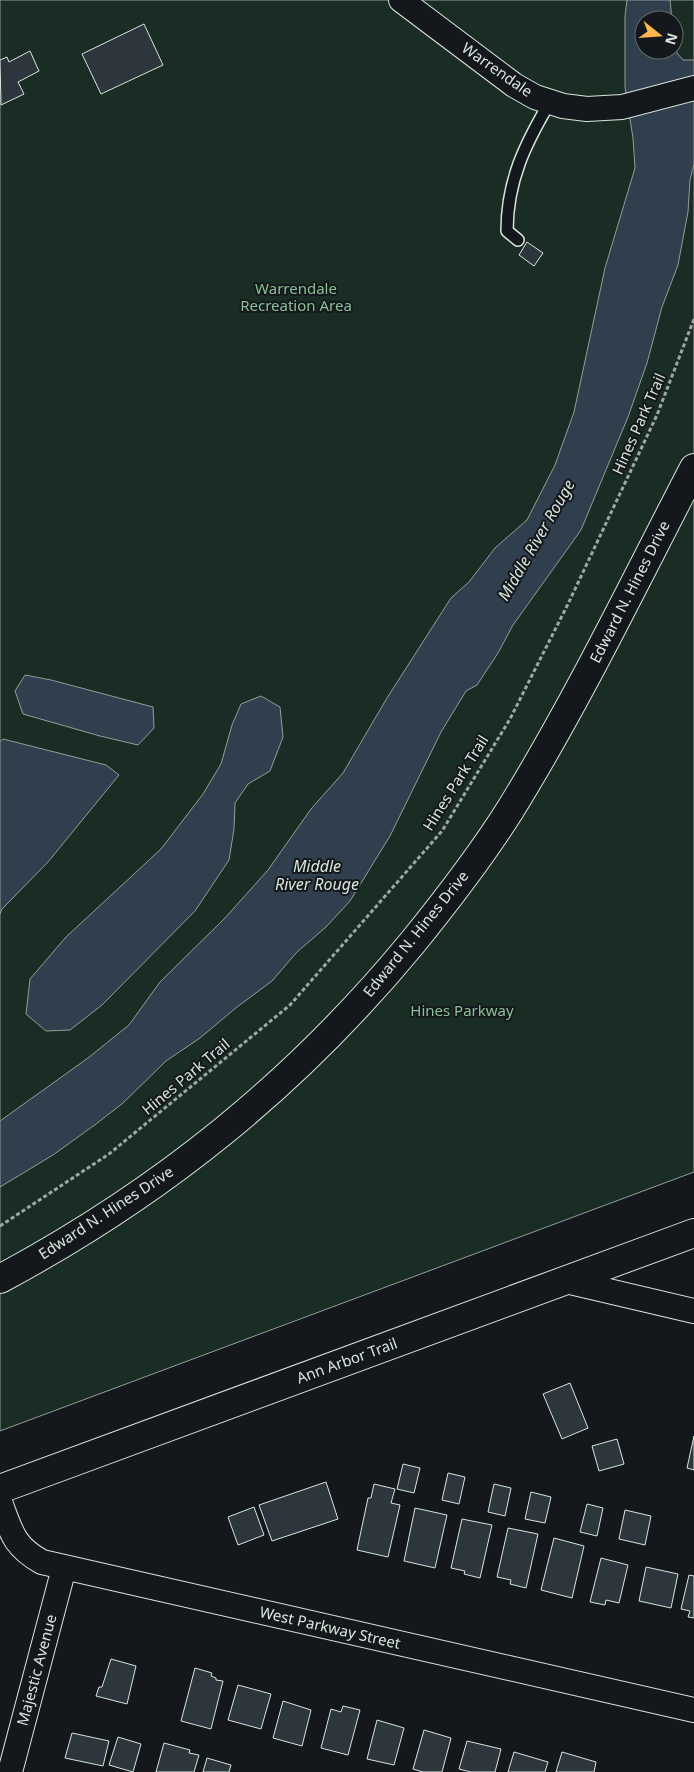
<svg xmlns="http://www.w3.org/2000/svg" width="694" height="1772" viewBox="0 0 694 1772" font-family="'Noto Sans',sans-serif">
	<rect width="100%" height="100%" fill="#14181c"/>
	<path fill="#1a2d24" stroke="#939e99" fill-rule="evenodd" d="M0,0H694V1172L0,1431ZM644,20H674V50H644Z"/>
	<path fill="#2f3f4d" stroke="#939e99" d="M627,0H670L672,20H644V50H674V35L677,53L683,60H694V164L690,180L688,212L678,265L662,307L647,363L628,417L581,530L513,625L498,653L477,685L466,691L441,732L390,836L350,901L326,927L297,952L272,981L237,1007L200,1038L166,1061L123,1103L96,1124L53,1155L0,1187V1121L88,1058L129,1025L160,982L225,918L268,870L311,809L343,773L387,698L451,598L469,582L495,548L527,520L555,465L574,412L605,268L635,168L633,138L625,87V16Z
		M25,675L51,680L153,707L154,728L138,745L100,736L23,714L15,691Z
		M261,696L280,707L283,737L270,771L248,784L235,803L234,829L229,860L195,911L102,1005L70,1030L46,1031L26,1014L30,979L66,937L161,849L203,794L221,764L232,725L241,704Z
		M3,739L106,765L119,775L48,862L2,909L0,914V742Z"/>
	<path fill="#2c363c" stroke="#d8e6dc" d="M144,24L163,65L101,94L82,54Z
		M30,51L39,71L18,82L24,94L1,105L0,60L7,57L9,62Z
		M527,242L543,253L534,266L519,255Z
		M570,1383L588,1428L562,1439L543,1394Z
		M694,1436V1470L687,1468Z
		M617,1439L624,1464L599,1471L592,1446Z
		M403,1464L420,1468L414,1493L397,1489Z
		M448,1473L465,1477L459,1504L442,1500Z
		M326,1482L338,1519L272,1541L259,1505Z
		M374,1484L395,1489L391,1503L400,1505L388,1557L357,1550L368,1498H371Z
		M494,1484L511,1488L505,1516L488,1512Z
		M531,1492L551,1497L545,1523L525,1519Z
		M587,1504L603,1508L597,1536L580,1532Z
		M254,1507L264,1535L238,1545L228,1517Z
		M415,1508L447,1515L435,1568L404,1561Z
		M625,1510L651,1516L645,1545L619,1539Z
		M462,1519L492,1525L480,1578L464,1574L465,1571L451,1568Z
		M508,1528L538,1534L526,1588L510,1584L511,1580L497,1577Z
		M554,1538L584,1546L572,1598L541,1590Z
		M601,1558L628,1565L619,1603L606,1600L605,1605L590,1602Z
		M646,1567L678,1574L671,1608L639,1601Z
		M689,1575L694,1576V1618L688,1617L690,1611L681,1609Z
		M111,1659L136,1666L127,1704L96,1696L99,1687H102Z
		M195,1668L212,1673L211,1676L216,1678V1680L223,1681L211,1729L181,1721Z
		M238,1685L271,1694L261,1729L228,1720Z
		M283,1701L311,1710L302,1746L273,1738Z
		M343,1706L360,1710L348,1755L321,1748L331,1709L341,1712Z
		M377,1720L404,1728L394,1765L367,1759Z
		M424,1730L451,1738L442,1772H423L413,1769Z
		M72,1733L109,1741L103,1766L65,1758Z
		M118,1737L141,1744L133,1772L109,1765Z
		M467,1741L501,1749L495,1772H471L459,1769Z
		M164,1743L190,1750L189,1753L199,1755L194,1772H156Z
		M514,1752L548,1762L545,1772H508Z
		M562,1752L596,1762L594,1772H556Z
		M207,1758L231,1765L229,1772H203Z"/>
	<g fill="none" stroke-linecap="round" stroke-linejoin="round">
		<g stroke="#d8e6dc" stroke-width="14">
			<path id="service" d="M518,240L507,231C507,181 525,144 550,102"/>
		</g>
		<g stroke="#d8e6dc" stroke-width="26">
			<path id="minor" d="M401,0L514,85L535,97L563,106L587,109L622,107L694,88
				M566,1281L694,1311
				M0,1502C11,1531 13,1546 42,1562L694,1710
				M10,1772L64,1568"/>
		</g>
		<g stroke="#d8e6dc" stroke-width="30">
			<path id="tertiary" d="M0,1279C162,1192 296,1084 413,942C447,900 481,856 510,810C578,700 634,583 694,468
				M0,1489L694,1233"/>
		</g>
		<path stroke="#9da8a2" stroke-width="3" stroke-dasharray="4 2.5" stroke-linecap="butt" d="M0,1226L109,1154L290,1005L442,831L510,719L568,604L657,415L694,319"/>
		<use href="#service" stroke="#14181c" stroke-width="11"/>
		<use href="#minor" stroke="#14181c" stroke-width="24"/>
		<use href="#tertiary" stroke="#14181c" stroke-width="28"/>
	</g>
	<g text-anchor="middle" stroke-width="4" stroke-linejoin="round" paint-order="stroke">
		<g font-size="15" fill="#d8e6dc" stroke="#14181c">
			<text transform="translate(497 70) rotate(35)" y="5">Warrendale</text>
			<text transform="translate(639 424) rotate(-66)" y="5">Hines Park Trail</text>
			<text transform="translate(630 592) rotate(-63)" y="5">Edward N. Hines Drive</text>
			<text transform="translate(456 783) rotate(-58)" y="5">Hines Park Trail</text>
			<text transform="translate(416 934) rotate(-51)" y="5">Edward N. Hines Drive</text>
			<text transform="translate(186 1077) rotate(-40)" y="5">Hines Park Trail</text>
			<text transform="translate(106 1213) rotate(-33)" y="5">Edward N. Hines Drive</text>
			<text transform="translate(347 1361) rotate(-20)" y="5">Ann Arbor Trail</text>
			<text transform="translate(330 1628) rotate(13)" y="5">West Parkway Street</text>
			<text transform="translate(37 1670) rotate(-75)" y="5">Majestic Avenue</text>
		</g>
		<g font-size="15" fill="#8ac095" stroke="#14181c">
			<text x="296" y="294">Warrendale<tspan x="296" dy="17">Recreation Area</tspan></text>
			<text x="462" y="1016">Hines Parkway</text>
		</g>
		<g font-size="16" font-style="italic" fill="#d8e6dc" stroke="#14181c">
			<text transform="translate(536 540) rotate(-60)" y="6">Middle River Rouge</text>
			<text x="317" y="872">Middle<tspan x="317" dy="18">River Rouge</tspan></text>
		</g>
	</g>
	<g transform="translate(659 35) rotate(107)"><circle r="24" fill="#14181c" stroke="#626a69"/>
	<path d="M0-4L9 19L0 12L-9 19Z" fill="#ffb74d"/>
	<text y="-8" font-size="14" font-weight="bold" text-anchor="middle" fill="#d8e6dc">N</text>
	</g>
</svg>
